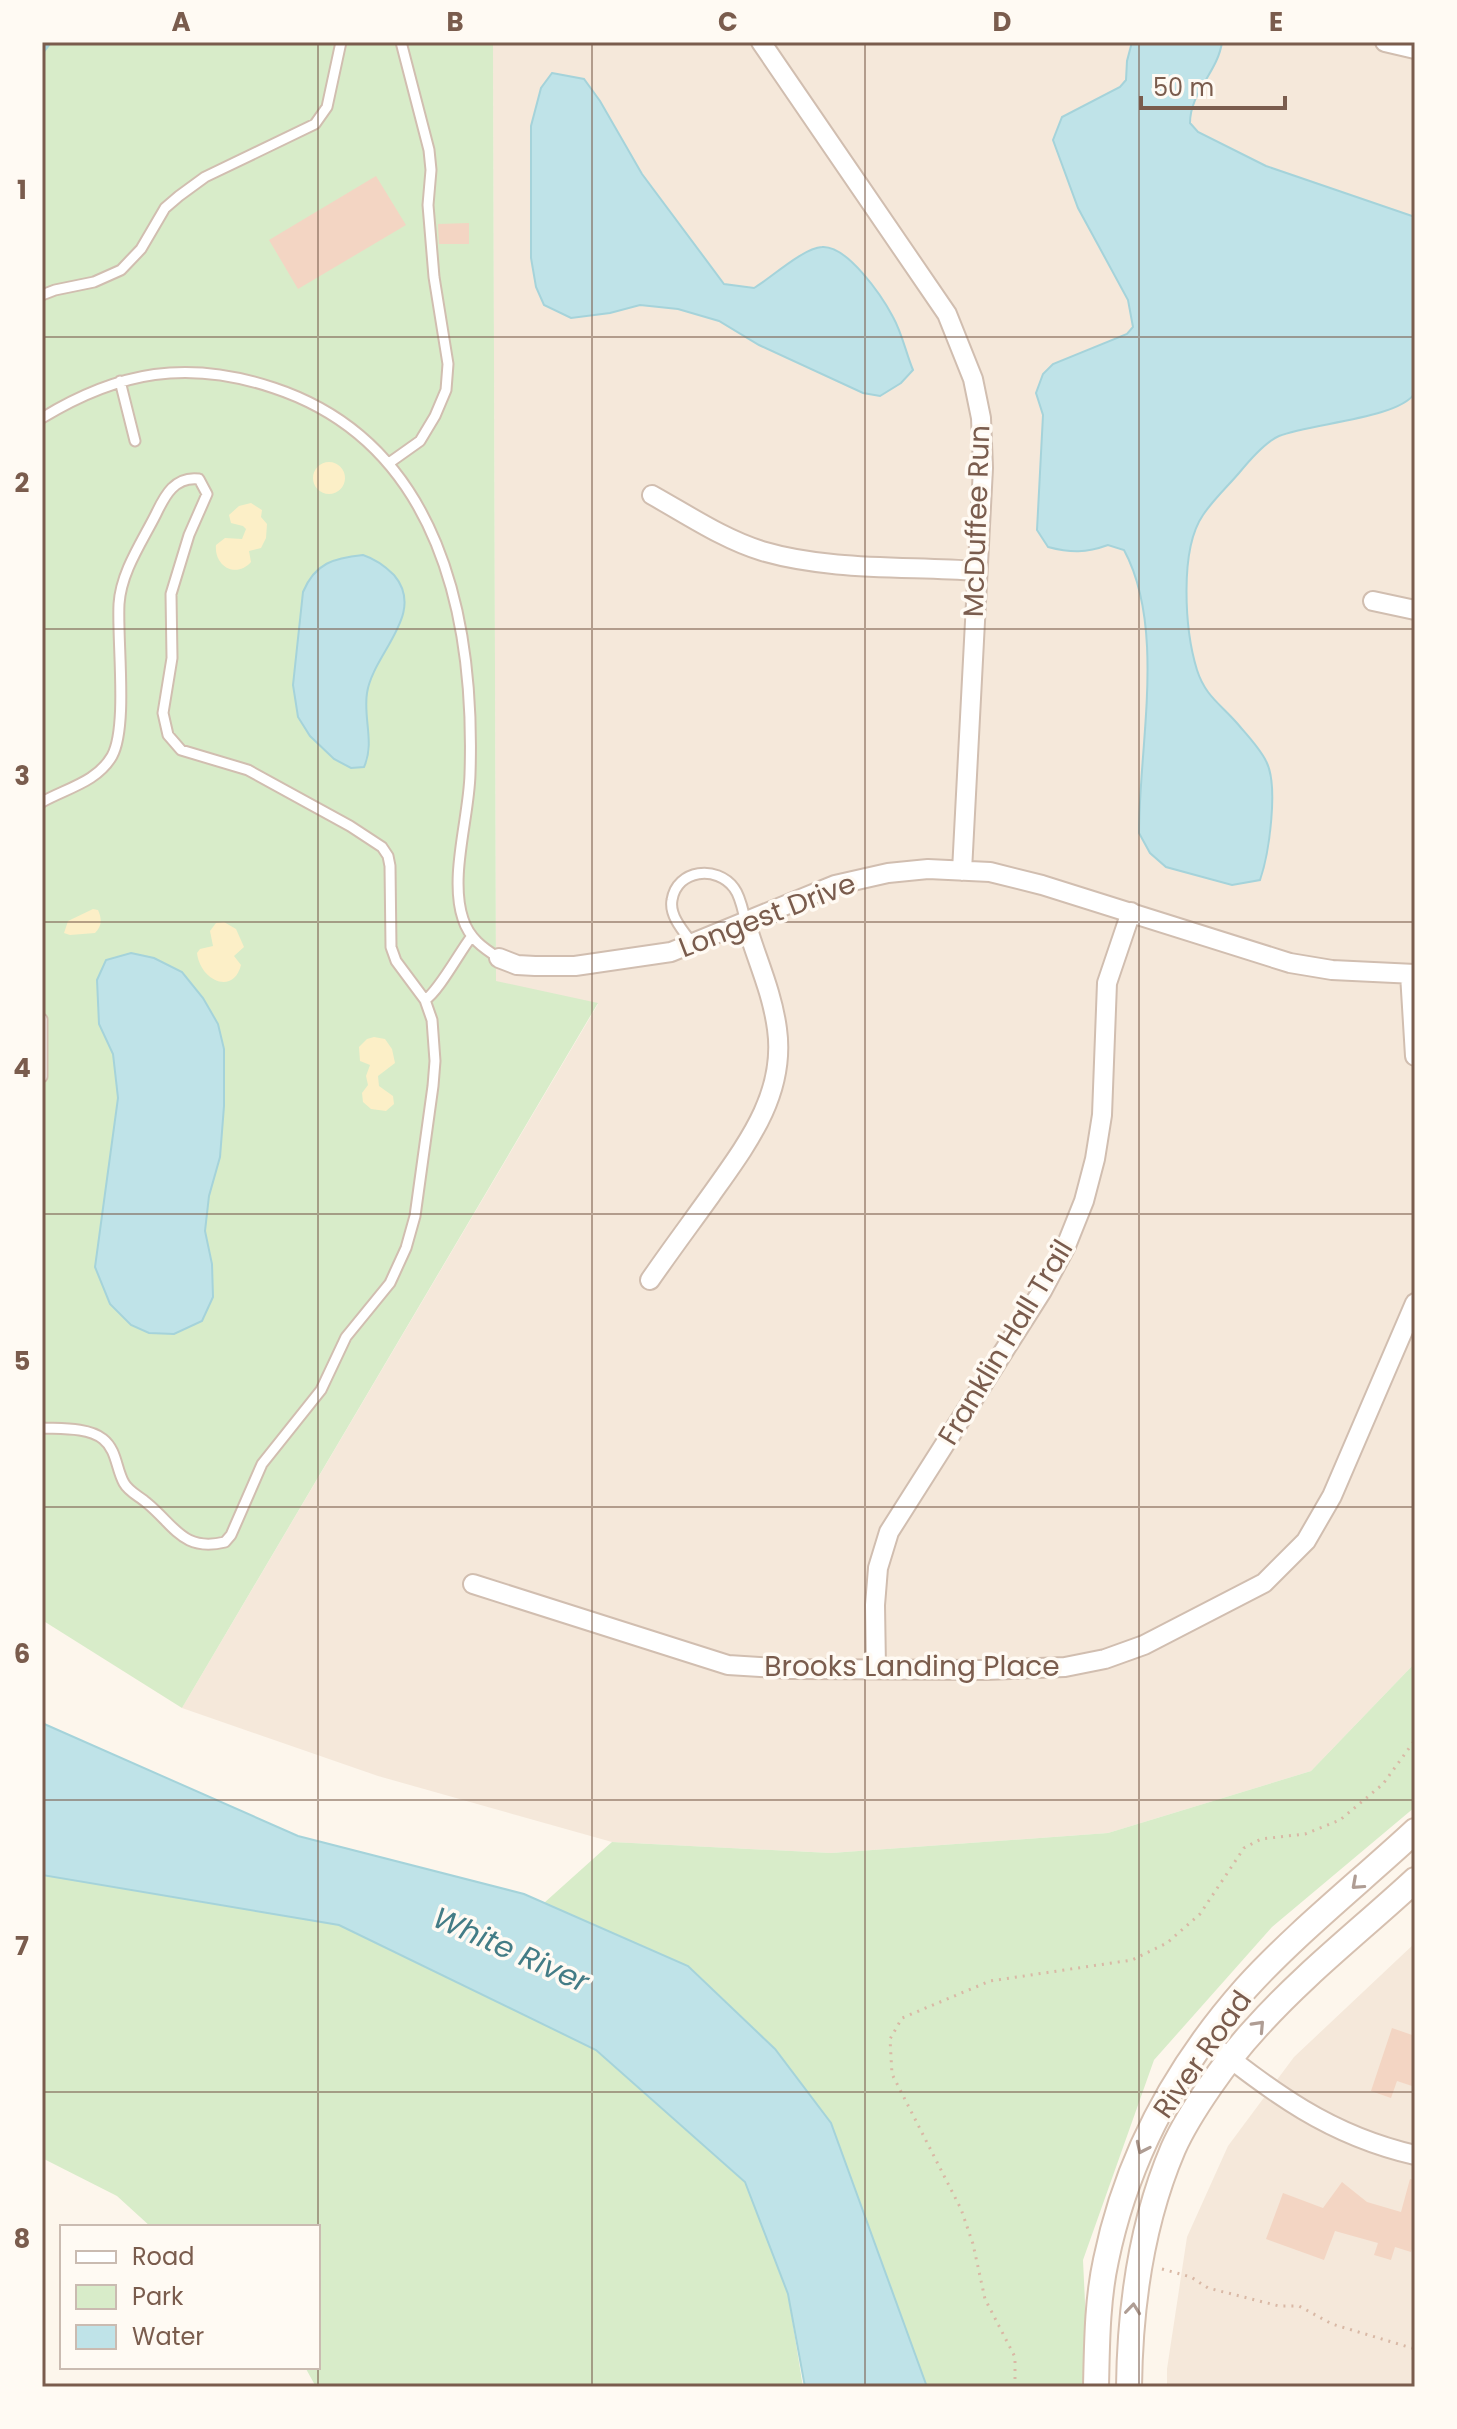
<svg xmlns="http://www.w3.org/2000/svg" width="1457" height="2429" viewBox="0 0 1457 2429" font-family="Poppins,sans-serif">
	<rect width="100%" height="100%" fill="#fdf6ec"/>
	<path fill="#f5e8da" d="M493,42H1415V1663L1311,1771L1108,1833L831,1853L612,1842L378,1776L182,1708L598,1004L496,982Z
		M1415,1943V2387H1167V2369L1187,2237L1228,2146L1294,2057Z"/>
	<path fill="#d8ecc9" d="M42,42H493L496,981L598,1003L182,1708L42,1620Z
		M1415,1663V1807L1272,1927L1154,2060L1083,2260L1089,2387H927L831,2123L688,1966L544,1903L612,1842L831,1853L1108,1833L1311,1771Z
		M42,1875L339,1925L596,2050L745,2181L788,2294L803,2387H316L305,2367H318V2227H151L117,2196L42,2158Z"/>
	<path fill="#fcefc7" d="M313 478a16 16 0 1 1 32 0a16 16 0 1 1-32 0Z
		M251,503L262,510L261,517L267,524L266,538L261,548L249,551L251,562C236,579 214,566 216,545L225,538L242,539L246,529L243,526L231,523L229,515L239,506Z
		M93,909L98,910C102,919 102,926 95,933L70,935L64,933L68,921Z
		M224,922L236,929L244,947L234,956L241,965C233,996 200,980 197,953L200,949L213,946L210,931L216,923Z
		M374,1037L385,1039L392,1049L395,1063L378,1076L379,1086L393,1096L394,1104L386,1111L371,1109L363,1102L362,1093L368,1085L366,1076L370,1065L360,1061L359,1047L367,1039Z"/>
	<path fill="#bfe3e8" stroke="#a5d3da" stroke-width="2" d="M1132,42H1222C1218,72 1190,92 1190,123L1198,132L1266,166L1415,217V393C1398,419 1311,423 1279,436C1265,442 1248,462 1239,473C1227,487 1213,500 1203,515C1179,550 1185,631 1197,670C1205,695 1219,703 1236,722C1246,734 1259,747 1266,761C1279,785 1269,854 1260,880L1232,885L1166,867L1150,853L1139,833C1139,745 1166,628 1124,550L1108,545C1086,553 1071,553 1048,547L1037,530L1043,415L1036,393L1043,374L1053,364L1127,334L1133,327L1128,300L1078,208L1053,140L1062,117L1120,87L1126,80L1127,61Z
		M552,73L584,79L600,101L642,174L724,284L754,288C771,278 803,248 822,247C847,245 882,296 893,317C902,333 906,353 913,370L901,383L880,396L863,393L759,345L719,321L678,309L640,305L610,313L571,318L544,305L536,287L531,258V126L541,88Z
		M363,555C375,559 385,566 394,575C427,614 373,653 367,693C363,718 375,743 364,767L351,768L334,759L310,736L298,717L293,685L303,592C315,563 334,558 363,555Z
		M131,953L154,958L182,972L203,998L218,1024L224,1049V1106L220,1157L209,1196L205,1231L212,1264L213,1297L202,1321L174,1334L149,1333L131,1325L110,1304L95,1267L118,1098L113,1054L99,1024L97,980L106,960Z
		M42,1723L298,1836L524,1894L688,1966L775,2049L831,2123L927,2387H805L788,2294L745,2182L596,2050L339,1925L42,1875Z"/>
	<g fill="none" stroke-linecap="round" stroke-linejoin="round">
		<path stroke="#a5d3da" stroke-width="6" d="M42,51L49,42"/>
	</g>
	<path fill="#f3d5c3" d="M376,176L406,225L298,289L269,240Z
		M469,223V244H439L438,224Z
		M1392,2028L1415,2036V2087L1397,2081L1391,2098L1371,2091Z
		M1410,2179L1415,2180V2238L1411,2252L1395,2247L1391,2260L1374,2255L1378,2243L1335,2231L1324,2260L1266,2239L1283,2193L1323,2208L1342,2182L1367,2202L1401,2212Z"/>
	<g fill="none" stroke-linecap="round" stroke-linejoin="round">
		<g stroke="#d1beb0" stroke-width="13">
			<path id="service" d="M42,295L55,290L94,282L121,270L141,249L165,208L179,196L205,177L315,124L327,107L341,42
				M120,381L135,441
				M42,418C119,371 188,359 274,388C440,443 475,619 470,774C469,818 449,877 463,919C469,938 483,948 499,958
				M389,463L420,441L435,416L446,390L448,364L434,277L428,205L431,170L429,150L401,42
				M42,802C67,788 97,782 112,756C128,727 117,641 119,604C121,572 142,542 156,514C165,495 175,476 199,479L207,494L189,535L171,594L172,658L163,713L168,735L181,750L248,770L350,826L382,847L388,856L390,866L391,947L396,961L425,1000L432,1020L435,1061L433,1086L415,1216L406,1248L390,1283L346,1337L321,1390L262,1464L231,1535L225,1542C183,1552 175,1526 147,1503C139,1496 129,1492 124,1483C116,1469 117,1450 103,1439C88,1427 60,1429 42,1428
				M693,944C684,932 669,916 672,900C677,869 717,865 734,888C741,897 743,912 746,923
				M425,1000C439,991 460,951 472,936
				M42,1019V1077"/>
		</g>
		<g stroke="#d1beb0" stroke-width="22">
			<path id="minor" d="M761,42L947,314L973,379L981,418L983,468L962,871
				M1385,42L1415,49
				M652,495C688,515 723,539 762,551C830,571 906,566 976,571
				M1373,601L1415,610
				M499,958L517,965L535,966H575L671,952L835,885L888,873L928,869L990,872L1042,885L1290,963L1332,970L1415,974
				M1410,974L1415,1056
				M650,1280C670,1251 691,1223 711,1195C747,1144 786,1094 777,1029C772,991 756,958 746,923
				M473,1584L728,1665L791,1669L986,1670L1065,1667L1105,1659L1144,1645L1264,1583L1306,1541L1332,1496L1415,1303
				M876,1668L875,1605L878,1568L889,1532L1042,1291L1066,1246L1084,1201L1095,1159L1102,1115L1107,983L1131,912
				M1205,2039C1274,2093 1328,2135 1415,2155"/>
		</g>
		<g stroke="#d6c0b0" stroke-width="28">
			<path id="secondary" d="M1096,2387C1097,2345 1097,2301 1106,2260C1127,2158 1177,2066 1246,1988C1296,1933 1360,1882 1415,1831
				M1129,2387C1130,2306 1141,2224 1173,2149C1189,2113 1228,2058 1255,2029C1303,1975 1362,1929 1415,1880"/>
		</g>
		<path stroke="#d9b8a5" stroke-width="3" stroke-dasharray="2 6" stroke-linecap="butt" d="M1162,2269L1191,2277L1208,2288L1279,2306H1299L1332,2324L1415,2349
			M1015,2387V2357L985,2299L973,2244L961,2209L892,2074L890,2039L902,2018L990,1981L1132,1960L1167,1943L1200,1914L1244,1848L1261,1839L1305,1834L1340,1820L1383,1784L1415,1740"/>
		<use href="#service" stroke="#fff" stroke-width="9"/>
		<use href="#minor" stroke="#fff" stroke-width="18"/>
		<use href="#secondary" stroke="#fff" stroke-width="24"/>
	</g>
	<defs><path id="oneway-chevron" d="M-2-3.5L2.5 0L-2 3.5" fill="none" stroke-width="1.6" stroke-linecap="round" stroke-linejoin="round" transform="scale(2)"/></defs>
	<g stroke="#af9d94">
		<use href="#oneway-chevron" transform="translate(1357 1884) rotate(138)"/>
		<use href="#oneway-chevron" transform="translate(1259 2026) rotate(-47)"/>
		<use href="#oneway-chevron" transform="translate(1142 2148) rotate(115)"/>
		<use href="#oneway-chevron" transform="translate(1133 2309) rotate(-84)"/>
	</g>
	<path fill="none" stroke="#7a5c4d" stroke-width="2" stroke-opacity="0.55" d="M318,42V2227M592,42V2387M865,42V2387M1139,42V2387M42,337H1415M42,629H1415M42,922H1415M42,1214H1415M42,1507H1415M42,1800H1415M42,2092H1415M318,2367V2387"/>
	<g text-anchor="middle" stroke-width="7" stroke-linejoin="round" paint-order="stroke">
		<g font-size="28" fill="#7a5c4d" stroke="#fffaf3">
			<text transform="translate(976 521) rotate(-88)" y="10">McDuffee Run</text>
			<text transform="translate(767 915) rotate(-21)" y="10">Longest Drive</text>
			<text transform="translate(1005 1342) rotate(-59)" y="10">Franklin Hall Trail</text>
			<text x="912" y="1676">Brooks Landing Place</text>
			<text transform="translate(1202 2054) rotate(-55)" y="10">River Road</text>
		</g>
		<g font-size="30" font-style="italic" fill="#437c86" stroke="#fffaf3">
			<text transform="translate(511 1950) rotate(24)" y="10">White River</text>
		</g>
	</g>
	<rect width="1457" height="2429" fill="none" stroke="#fffaf3" stroke-width="88"/>
	<rect x="60" y="2225" width="260" height="144" fill="#fffaf3" stroke="#cabbb1" stroke-width="2"/>
	<rect x="76" y="2251" width="40" height="12" fill="#ffffff" stroke="#cabbb1" stroke-width="2"/>
	<text x="132" y="2265" font-size="24" fill="#7a5c4d">Road</text>
	<rect x="76" y="2285" width="40" height="24" fill="#d8ecc9" stroke="#cabbb1" stroke-width="2"/>
	<text x="132" y="2305" font-size="24" fill="#7a5c4d">Park</text>
	<rect x="76" y="2325" width="40" height="24" fill="#bfe3e8" stroke="#cabbb1" stroke-width="2"/>
	<text x="132" y="2345" font-size="24" fill="#7a5c4d">Water</text>
	<path d="M1141 96v12h144v-12" fill="none" stroke="#7a5c4d" stroke-width="4"/>
	<text x="1153" y="96" font-size="24" fill="#7a5c4d" stroke="#fffaf3" stroke-width="6" paint-order="stroke">50 m</text>
	<rect x="44" y="44" width="1369" height="2341" fill="none" stroke="#7a5c4d" stroke-width="3"/>
	<g font-size="26" text-anchor="middle" font-weight="bold" fill="#7a5c4d">
		<text x="181" y="31">A</text>
		<text x="455" y="31">B</text>
		<text x="728" y="31">C</text>
		<text x="1002" y="31">D</text>
		<text x="1276" y="31">E</text>
		<text x="22" y="199">1</text>
		<text x="22" y="492">2</text>
		<text x="22" y="785">3</text>
		<text x="22" y="1077">4</text>
		<text x="22" y="1370">5</text>
		<text x="22" y="1663">6</text>
		<text x="22" y="1955">7</text>
		<text x="22" y="2248">8</text>
	</g>
</svg>
